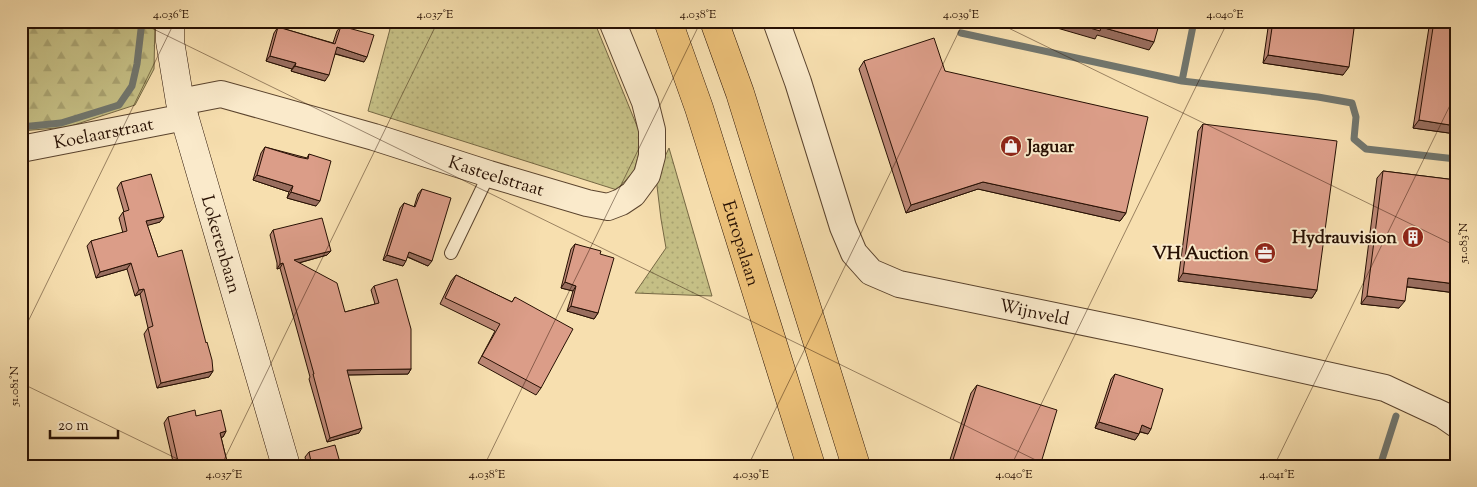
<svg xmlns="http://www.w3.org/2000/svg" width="1477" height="487" viewBox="0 0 1477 487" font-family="'Sorts Mill Goudy',serif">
	<defs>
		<pattern id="grass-dots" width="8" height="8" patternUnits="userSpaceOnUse" patternTransform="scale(1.25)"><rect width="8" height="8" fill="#c5bf85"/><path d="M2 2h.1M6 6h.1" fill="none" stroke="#a9a371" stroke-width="1.8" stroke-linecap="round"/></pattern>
		<pattern id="forest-firs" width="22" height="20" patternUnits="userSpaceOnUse" patternTransform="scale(1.25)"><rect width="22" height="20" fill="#c5bf85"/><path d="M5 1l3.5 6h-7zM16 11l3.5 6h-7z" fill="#a9a371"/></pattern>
	</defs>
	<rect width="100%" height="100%" fill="#f7dfaf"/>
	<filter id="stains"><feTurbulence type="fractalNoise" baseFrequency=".004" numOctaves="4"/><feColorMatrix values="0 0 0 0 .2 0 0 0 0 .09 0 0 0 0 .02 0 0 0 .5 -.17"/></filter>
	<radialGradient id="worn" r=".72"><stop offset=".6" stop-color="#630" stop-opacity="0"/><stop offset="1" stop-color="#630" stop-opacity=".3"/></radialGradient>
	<path fill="url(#grass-dots)" stroke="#766844" d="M364,21H594L639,131L640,150L634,171L617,190L368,111L390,29Z
		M669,148L712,296L635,293L666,248L661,219L656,178L660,167Z"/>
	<path fill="url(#forest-firs)" stroke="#766844" d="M21,21H155L154,69L135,105L68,127L21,131Z"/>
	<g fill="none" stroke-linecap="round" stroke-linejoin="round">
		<path stroke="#71766e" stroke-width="7" d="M961,33L1182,81L1318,97L1352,103L1356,117L1354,139L1366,149L1456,159
			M1182,81L1194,21
			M21,127L61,123L119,105L132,86L137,64L142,21
			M1380,466L1396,416"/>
		<g stroke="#5b442e" stroke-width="14">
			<path id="lane" d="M451,253L489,174"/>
		</g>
		<g stroke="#5b442e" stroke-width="28">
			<g id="street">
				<path id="s1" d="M776,21L798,82L843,227L854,253L871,272L899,284L1137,333L1385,388L1443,415L1456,424"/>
				<path id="s2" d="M180,102L221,94L374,137L489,174L587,203L608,207L621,202L633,194L647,175L652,156V130L645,102L612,21"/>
				<path id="s3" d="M21,149L185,117"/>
			</g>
		</g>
		<g stroke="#271003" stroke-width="29">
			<g id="secondary">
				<path id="s4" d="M170,21V41L180,102L286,466"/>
			</g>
		</g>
		<g stroke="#271003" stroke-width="29">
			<g id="highway">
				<path id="s5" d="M668,21L699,108L811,466"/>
				<path d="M714,21L740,93L856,466"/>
			</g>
		</g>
		<use href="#lane" stroke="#faeacb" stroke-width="12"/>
		<use href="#street" stroke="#faeacb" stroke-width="26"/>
		<use href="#secondary" stroke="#faeacb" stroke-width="28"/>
		<use href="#highway" stroke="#ecc078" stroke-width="28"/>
	</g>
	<path fill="#bc8775" stroke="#271003" d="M1269,21H1355L1343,75L1263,63Z
		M1430,21H1456V134L1413,128Z
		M341,26L364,62L335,54L325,81L291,71L292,69L266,61L274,33L278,27L333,43L337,31Z
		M864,61L945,71L1126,213L1120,221L978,189L906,213L859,69Z
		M1203,124L1317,290L1312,298L1178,281L1198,131Z
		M265,147L307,158L309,154L316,206L287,198L289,192L253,180L261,153Z
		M1383,171L1456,180V293L1407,287L1399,308L1361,304L1377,178Z
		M121,182L160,222L147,225L158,257L213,371L209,377L157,388L144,334L148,328L140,294L135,296L127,269L96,278L87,246L91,241L123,233L119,218L123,212H124L117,188Z
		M422,189L428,266L407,257L403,266L383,260L400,208L404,203L414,207L418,194Z
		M273,230L331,251L327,255L299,263L345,312L375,304L371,290L374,286L411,369L408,374L348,375L359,433L327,442L309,379L310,377L280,268L277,269V263L270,235Z
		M575,244L600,254L598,313L594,319L567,311L573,291L561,288L571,249Z
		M456,275L512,302L515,297L541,388L536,395L478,363L495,331L440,304L451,281Z
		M1115,374L1148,434L1140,432L1135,440L1095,428L1111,379Z
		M977,385L1040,466H948L971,393Z
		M196,416L226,431L223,437H221L228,466H174L164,423L168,417Z
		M309,452L341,466H307L305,457Z"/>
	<path fill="#996e5f" stroke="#271003" d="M1033,21H1066L1101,27L1154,42L1149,50L1097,35L1095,39Z
		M337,47L367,57L364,62L333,53Z
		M1268,55L1349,67L1343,75L1263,63Z
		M270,56L296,63L292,69L266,61Z
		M295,66L329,75L325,81L291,71Z
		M1419,120L1456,126V134L1413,128Z
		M257,175L293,186L289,192L253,180Z
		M983,182L1126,213L1120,221L978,189L906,213L911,205Z
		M291,192L320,201L316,206L287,198Z
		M164,217L160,222L142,227L146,221Z
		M331,251L327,255L291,265L294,260Z
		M409,252L432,261L428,266L406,256Z
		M387,255L406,261L403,266L383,260Z
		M131,263L127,269L96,278L100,272Z
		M283,263L280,268L277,269L280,264Z
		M1183,273L1317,290L1312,298L1178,281Z
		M1408,278L1456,284V293L1402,286Z
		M565,282L576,286L573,291L561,288Z
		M144,289L140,294L135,296L139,290Z
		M1367,296L1405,301L1399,308L1361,304Z
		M571,306L598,313L594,319L567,311Z
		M411,369L408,374L343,375L347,370Z
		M213,371L209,377L157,388L161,383Z
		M1099,422L1139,434L1135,440L1095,428Z
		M1142,425L1151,429L1148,434L1138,431Z
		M362,428L359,433L327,442L330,438Z
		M226,431L223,437L216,438L220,433Z"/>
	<path fill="#db9d88" stroke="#271003" d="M1066,21H1160L1154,42L1101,27L1100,31Z
		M1273,21H1355L1349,67L1268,55Z
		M1434,21H1456V126L1419,120Z
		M341,26L374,35L367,57L337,47L329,75L295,66L296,63L270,56L278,27L335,44Z
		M934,38L945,71L1148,117L1126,213L983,182L911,205L864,61Z
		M1203,124L1337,141L1317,290L1183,273Z
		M265,147L298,157L308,159L309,154L331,161L320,201L291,192L293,186L257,175Z
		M1383,171L1456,180V284L1408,278L1405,301L1367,296Z
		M151,174L164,217L146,221L158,257L182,250L206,343L207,342L212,360L213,371L161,383L148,328L153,326L144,289L139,290L131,263L100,272L91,241L127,231L123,212L129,210L121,182Z
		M422,189L451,198L432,261L409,252L406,261L387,255L404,203L415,207Z
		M322,218L331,251L294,260L337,283L345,312L379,303L374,286L397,279L411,329V369L347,370L362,428L330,438L313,374H314L283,263L280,264V259L273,230Z
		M575,244L601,251L600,254L614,258L598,313L571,306L576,286L565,282Z
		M456,275L512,302L515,297L573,329L541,388L482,356L500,324L445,298Z
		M1115,374L1163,389L1151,429L1142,425L1139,434L1099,422Z
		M977,385L1057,410L1040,466H951Z
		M195,410L196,416L221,410L226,431L220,433L228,466H179L168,417Z
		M335,445L341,466H312L309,452Z"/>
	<path fill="none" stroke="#271003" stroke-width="1" stroke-opacity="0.45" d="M137,21L1048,466M994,21L1456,246M21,336L175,21M21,383L192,466M221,466L438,21M484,466L701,21M748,466L964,21M1011,466L1228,21M1274,466L1456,93"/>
	<defs>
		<g id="shop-disc" transform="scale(1.125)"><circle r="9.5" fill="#8f2418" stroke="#faeacb"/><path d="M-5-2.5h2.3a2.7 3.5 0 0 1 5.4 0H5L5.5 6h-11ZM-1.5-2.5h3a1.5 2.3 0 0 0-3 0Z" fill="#fff"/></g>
		<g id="building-disc" transform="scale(1.125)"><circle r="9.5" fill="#8f2418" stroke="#faeacb"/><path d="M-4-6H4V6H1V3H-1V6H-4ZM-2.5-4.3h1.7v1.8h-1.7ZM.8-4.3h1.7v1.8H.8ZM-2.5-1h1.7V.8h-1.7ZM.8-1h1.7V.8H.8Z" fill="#fff"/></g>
		<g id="office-disc" transform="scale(1.125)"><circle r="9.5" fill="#8f2418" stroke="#faeacb"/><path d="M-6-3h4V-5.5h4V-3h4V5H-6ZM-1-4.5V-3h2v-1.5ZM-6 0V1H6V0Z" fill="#fff"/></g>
	</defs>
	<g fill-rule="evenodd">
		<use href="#shop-disc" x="1011" y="146"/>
		<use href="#building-disc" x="1413" y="237"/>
		<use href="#office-disc" x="1265" y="253"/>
	</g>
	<g text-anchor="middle" stroke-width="4" stroke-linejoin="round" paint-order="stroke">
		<g font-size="18" fill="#271003" stroke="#faeacb">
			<text dy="6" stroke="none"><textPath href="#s3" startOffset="84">Koelaarstraat</textPath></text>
			<text dy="6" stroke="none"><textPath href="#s2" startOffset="329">Kasteelstraat</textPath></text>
			<text dy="6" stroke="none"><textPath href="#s5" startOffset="234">Europalaan</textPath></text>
			<text dy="6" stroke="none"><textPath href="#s4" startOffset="230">Lokerenbaan</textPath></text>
			<text dy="6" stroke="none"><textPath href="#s1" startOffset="439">Wijnveld</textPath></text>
		</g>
		<g font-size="18" font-weight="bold" fill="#271003" stroke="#faeacb" text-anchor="end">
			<text x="1027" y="152" text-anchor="start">Jaguar</text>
			<text x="1397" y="243">Hydrauvision</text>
			<text x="1249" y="259">VH Auction</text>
		</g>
	</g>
	<rect width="1477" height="487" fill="none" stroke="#f7dfaf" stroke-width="55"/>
	<path d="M50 430v8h68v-8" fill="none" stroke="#271003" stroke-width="2.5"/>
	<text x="58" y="430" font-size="15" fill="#271003" stroke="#faeacb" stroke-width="4" paint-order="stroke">20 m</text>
	<rect x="28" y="28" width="1422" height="432" fill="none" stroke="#271003" stroke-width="2"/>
	<g font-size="12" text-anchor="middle" fill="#271003">
		<text x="171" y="18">4.036°E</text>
		<text x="435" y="18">4.037°E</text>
		<text x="698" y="18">4.038°E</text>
		<text x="961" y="18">4.039°E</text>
		<text x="1225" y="18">4.040°E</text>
		<text transform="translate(1463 243) rotate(-90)" y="4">51.083°N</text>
		<text transform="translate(14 386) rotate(-90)" y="4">51.081°N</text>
		<text x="224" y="478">4.037°E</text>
		<text x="487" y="478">4.038°E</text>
		<text x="751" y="478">4.039°E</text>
		<text x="1014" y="478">4.040°E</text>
		<text x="1277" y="478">4.041°E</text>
	</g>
	<rect width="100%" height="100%" filter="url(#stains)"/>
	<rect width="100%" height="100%" fill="url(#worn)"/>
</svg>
